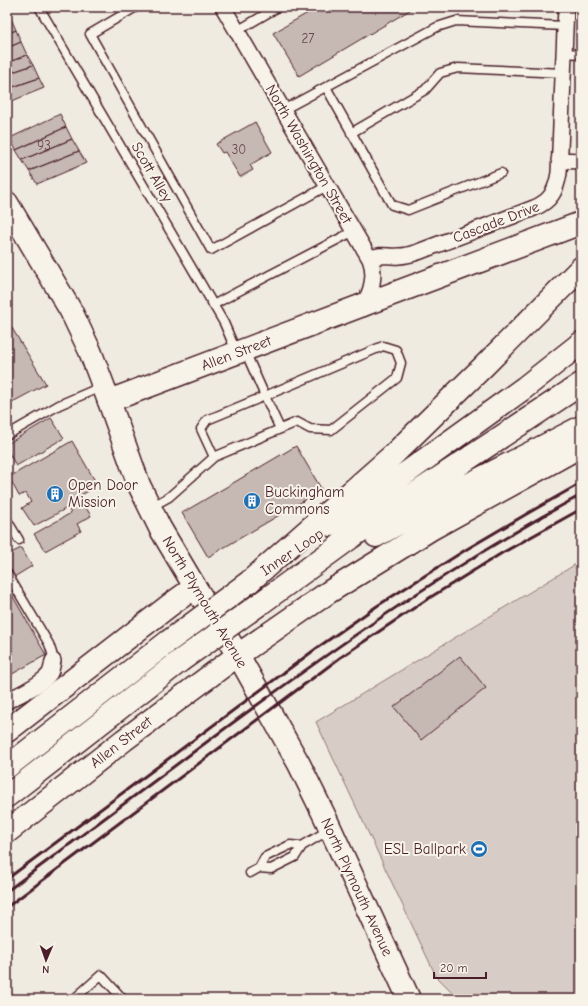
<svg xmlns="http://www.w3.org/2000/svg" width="588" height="1006" viewBox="0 0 588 1006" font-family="'Comic Neue',sans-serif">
	<rect width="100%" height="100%" fill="#f0ebe0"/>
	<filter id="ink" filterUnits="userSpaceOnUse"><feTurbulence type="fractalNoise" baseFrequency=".025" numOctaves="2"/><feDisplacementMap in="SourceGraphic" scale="8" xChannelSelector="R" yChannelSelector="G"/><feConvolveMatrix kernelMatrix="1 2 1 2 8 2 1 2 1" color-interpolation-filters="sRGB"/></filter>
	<g filter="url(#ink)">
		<path fill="#d8cdc6" stroke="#917678" d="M581,561V999H459L436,976L316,722Z"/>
		<path fill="#c6b8b3" stroke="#4a1f2b" d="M318,7H415L299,76L273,33Z
			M10,16L16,30L7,34V18Z
			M16,30L21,42L7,48V34Z
			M21,42L27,55L7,63V48Z
			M27,55L33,65L7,74V63Z
			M33,65L39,78L7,89V74Z
			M39,78L44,88L7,103V89Z
			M60,114L66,127L16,150L10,138Z
			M255,122L272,152L250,165L253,170L240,177L225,152L222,153L216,144Z
			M66,127L72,139L22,160L16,150Z
			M72,139L79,151L29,171L22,160Z
			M79,151L86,163L37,184L29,171Z
			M7,320L46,384L7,405Z
			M51,418L64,438L16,466L7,449V444Z
			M72,441L98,486L79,496L91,516L77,524L81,531L45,551L34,534L71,513L67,508L34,526L22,508L31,502L26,493L19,496L9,477Z
			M296,446L322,490L208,557L182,513Z
			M21,548L32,566L14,577L7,565V555Z
			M7,586L46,655L7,677Z
			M460,656L486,688L421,740L394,707Z"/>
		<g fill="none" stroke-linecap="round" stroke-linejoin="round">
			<g stroke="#4a1f2b" stroke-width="11">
				<path id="lane" d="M39,7L224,323L236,351
					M136,7L90,34L211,250L327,186
					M237,31L278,7
					M564,53L581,54
					M326,87L392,205L408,210L501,173
					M283,110L437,27L456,21L565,26
					M351,133L425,90L440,73L458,68L563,73
					M213,305L237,292L354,231
					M245,351L265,396L383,346L396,350L401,363L397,378L331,430L310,429L297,422L214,457L201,429L207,420L265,396L280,429
					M7,435L59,405L103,386
					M151,507L169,497L214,457
					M7,520L19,540
					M7,573L49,644L52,653L53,661
					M259,868L265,857L290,845L302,846
					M250,873L259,868L271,869L295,857L302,846L329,830
					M74,999L101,975L123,999"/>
			</g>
			<g stroke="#4a1f2b" stroke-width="18">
				<path id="street" d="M223,7L370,259C376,274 372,292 363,305
					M559,160L581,161
					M370,259C382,253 387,257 399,256C406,256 412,254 418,252L534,208C551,201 556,191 559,173L566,7
					M7,701C18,695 43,684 50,673C52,669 52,665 53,661"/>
			</g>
			<g stroke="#4a1f2b" stroke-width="25">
				<path id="secondary" d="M7,203L71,311L90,351L109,401
					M238,655L299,764L325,817L409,999"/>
			</g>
			<g stroke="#4a1f2b" stroke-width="25">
				<path id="primary" d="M7,731L170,605L195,587
					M7,832L124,740L238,655L195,587L160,528L139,485L109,401L363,305"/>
			</g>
			<g stroke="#4a1f2b" stroke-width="25">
				<path id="highway" d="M363,305L581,223
					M331,525L402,476L524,388L581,343
					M376,536L460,489L581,427
					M249,582L393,455L485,365L581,268
					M261,603L346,541L383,515L581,384
					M238,655L329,592L431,529L581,446
					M7,767L169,641
					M7,796L180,661"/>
			</g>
			<use href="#lane" stroke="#f7f3e8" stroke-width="8"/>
			<use href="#street" stroke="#f7f3e8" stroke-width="15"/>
			<use href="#secondary" stroke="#f7f3e8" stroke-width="22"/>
			<use href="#primary" stroke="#f7f3e8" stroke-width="22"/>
			<use href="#highway" stroke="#f7f3e8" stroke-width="22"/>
			<path stroke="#4a1f2b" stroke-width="3" d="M7,879L317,648L377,606L467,549L530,512L581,483
				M7,891C69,845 131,799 192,753C317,660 444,569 581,495
				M7,907L341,657L426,600L502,553L581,509"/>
			<g stroke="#4a1f2b" stroke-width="25" stroke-linecap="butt">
				<path id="highway-bridge" d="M169,641L249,582
					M180,661L261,603"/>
			</g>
			<use href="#highway-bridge" stroke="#f7f3e8" stroke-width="22"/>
		</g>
	</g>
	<defs>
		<g id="building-disc" transform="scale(0.9)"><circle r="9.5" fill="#1f6fb2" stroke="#f7f3e8"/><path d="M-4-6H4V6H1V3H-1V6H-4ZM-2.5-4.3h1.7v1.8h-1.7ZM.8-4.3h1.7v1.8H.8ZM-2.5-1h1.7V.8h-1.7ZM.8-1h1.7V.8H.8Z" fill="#fff"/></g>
		<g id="stadium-disc" transform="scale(0.9)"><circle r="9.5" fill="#1f6fb2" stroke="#f7f3e8"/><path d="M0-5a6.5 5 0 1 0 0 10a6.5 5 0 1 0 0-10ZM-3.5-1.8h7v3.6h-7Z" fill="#fff"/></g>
	</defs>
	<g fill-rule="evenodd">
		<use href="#building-disc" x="55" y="494"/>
		<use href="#building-disc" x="252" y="501"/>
		<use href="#stadium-disc" x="479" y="849"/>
	</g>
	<g text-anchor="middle" stroke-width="4" stroke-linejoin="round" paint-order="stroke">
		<g font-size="13" fill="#69454d">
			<text x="308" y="43">27</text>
			<text x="44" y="150">93</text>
			<text x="239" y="154">30</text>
		</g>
		<g font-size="15" fill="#4a1f2b" stroke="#f7f3e8">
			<text transform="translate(309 154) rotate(60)" y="5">North Washington Street</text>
			<text transform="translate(152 172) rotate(60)" y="5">Scott Alley</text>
			<text transform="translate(496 222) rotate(-21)" y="5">Cascade Drive</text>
			<text transform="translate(236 353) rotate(-21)" y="5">Allen Street</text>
			<text transform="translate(292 552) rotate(-34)" y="5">Inner Loop</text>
			<text transform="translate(205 602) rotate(59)" y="5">North Plymouth Avenue</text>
			<text transform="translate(121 742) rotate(-38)" y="5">Allen Street</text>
			<text transform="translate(357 887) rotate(65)" y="5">North Plymouth Avenue</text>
		</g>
		<g font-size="15" fill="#4a1f2b" stroke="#f7f3e8" text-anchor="start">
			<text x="68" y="490">Open Door<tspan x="68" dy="17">Mission</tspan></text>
			<text x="265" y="497">Buckingham<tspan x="265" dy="17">Commons</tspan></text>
			<text x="466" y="854" text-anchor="end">ESL Ballpark</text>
		</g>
	</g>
	<rect width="588" height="1006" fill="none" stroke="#f7f3e8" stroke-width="24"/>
	<rect x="12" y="12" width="564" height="982" fill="none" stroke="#4a1f2b" stroke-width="1.5" filter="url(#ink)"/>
	<g transform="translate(46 960) rotate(182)" stroke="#f7f3e8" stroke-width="3" paint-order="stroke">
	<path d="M0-3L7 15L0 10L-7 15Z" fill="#4a1f2b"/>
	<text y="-6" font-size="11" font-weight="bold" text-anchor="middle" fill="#4a1f2b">N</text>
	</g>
	<path d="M434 972v6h52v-6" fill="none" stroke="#4a1f2b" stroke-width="2"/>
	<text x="440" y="972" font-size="12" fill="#4a1f2b" stroke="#f7f3e8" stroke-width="3" paint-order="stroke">20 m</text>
</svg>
